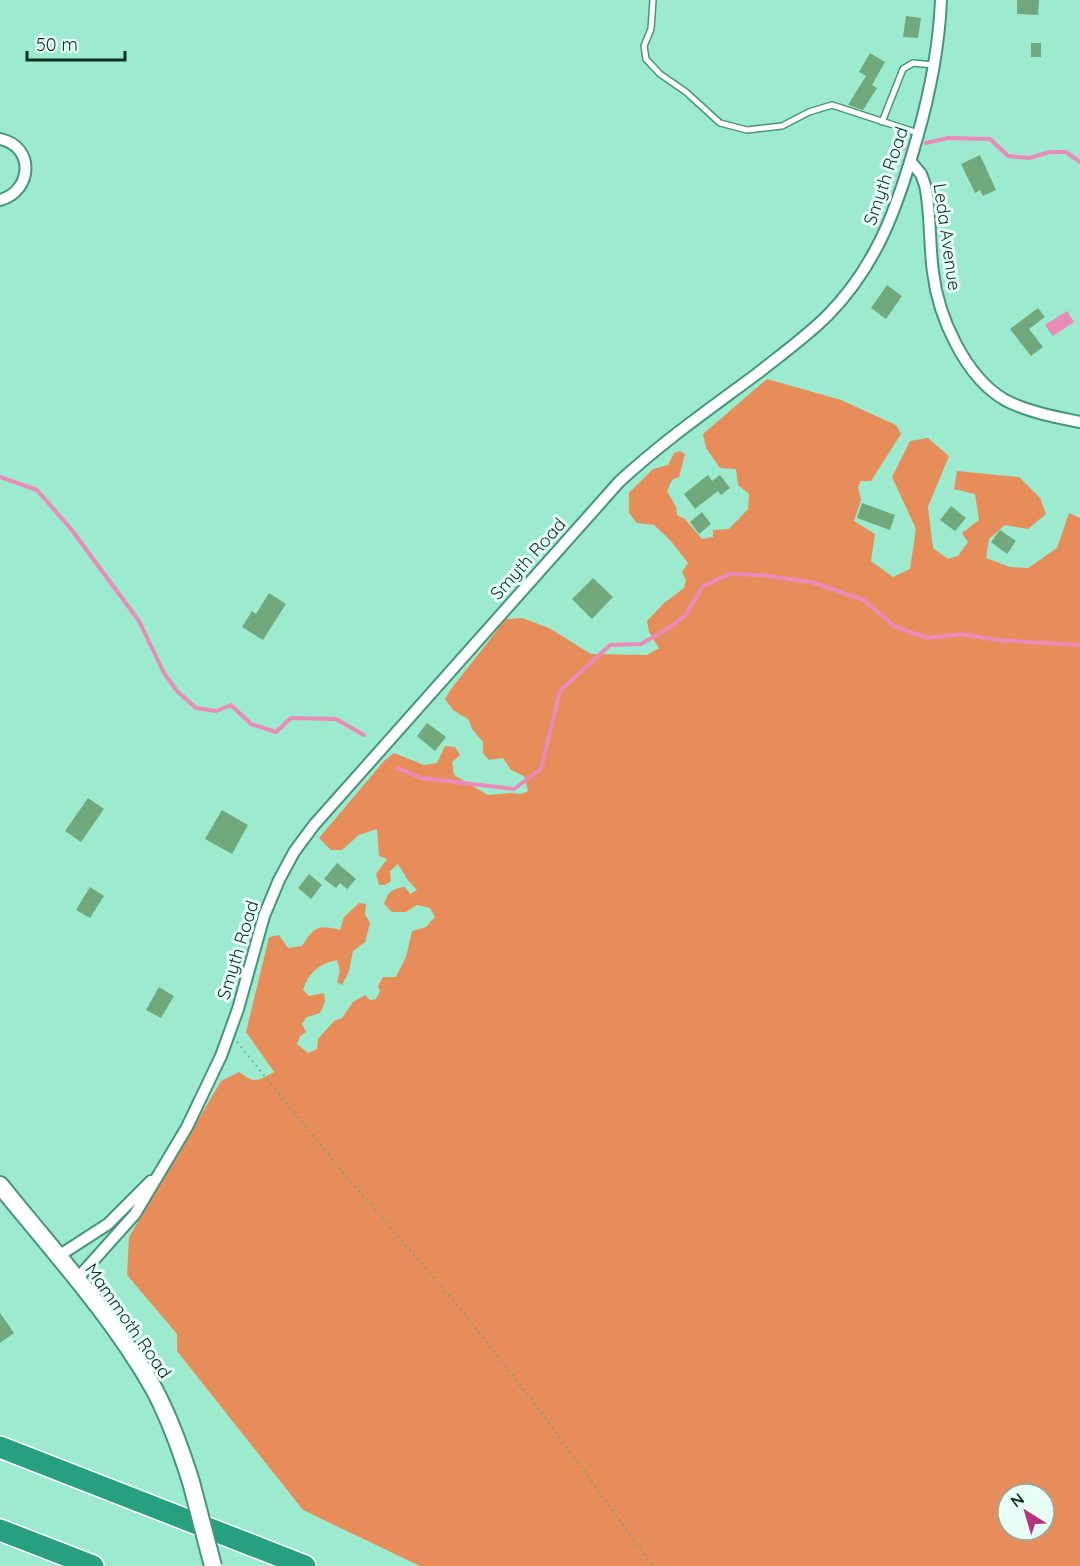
<svg xmlns="http://www.w3.org/2000/svg" width="1080" height="1566" viewBox="0 0 1080 1566" font-family="Quicksand,sans-serif">
	<rect width="100%" height="100%" fill="#9cebce"/>
	<path fill="#e78d5a" fill-rule="evenodd" d="M767,379L841,400L896,425L901,434L871,481H861L858,487L861,500L854,521L875,534L871,561L893,577L910,569L916,529L892,477L910,441L928,438L949,456L928,507L933,548L948,559L958,556L968,542L962,533L979,520L975,494L954,489L957,471L1019,477L1040,498L1046,514L1028,529L1005,525L989,539L986,558L1010,567L1028,568L1057,548L1069,513L1080,518V1566H420L303,1510L177,1351V1334L127,1275L129,1237L221,1081L239,1072C255,1084 258,1081 274,1072L246,1032L269,937L279,935L288,948L302,946C314,927 318,924 340,930L344,917L359,903L366,904L365,914L370,923L365,942L353,951L349,971L342,985L337,982L340,971L337,960C320,963 308,973 303,990L309,996L324,993L325,1002L320,1013L307,1017L302,1024L306,1032L300,1036L297,1044L308,1053L317,1049L318,1039L334,1021L342,1018L353,1002L365,995L370,1000L376,999L380,991L378,986L383,977H396L406,957L412,931L426,927L435,917L430,908L417,905L406,912H392L384,904C388,892 392,888 405,887L410,894L417,890L407,879L398,864L390,871L391,881L385,885H379L376,874L387,859L379,856L377,829L359,835L342,850H331L319,838L384,761L394,753L424,765L437,763L445,746L455,747L460,755L452,762L454,775L488,795L511,793L521,794L528,791L524,776L511,770L503,758L489,760L483,753V742L472,729L469,720L453,710L445,699L451,689L506,619L522,618L549,628L591,654L647,655L659,648L649,632L647,621L664,603L684,588L686,580L682,572L688,563L670,540L654,525L637,523L629,513V493L653,469L668,465L674,453L680,451L685,454L679,477L672,480L667,491L676,507L677,515L685,519L702,539L713,537V530L729,529L748,509L749,494L738,485L736,469L720,468L706,448L703,434ZM1008,1494H1044V1530H1008Z"/>
	<path fill="#ea8bba" d="M1067,311L1074,322L1053,336L1045,325Z"/>
	<g fill="none" stroke-linecap="round" stroke-linejoin="round">
		<path stroke="#ea8bba" stroke-width="4" d="M926,143L948,138L990,139L1008,156L1029,158L1050,152H1066L1080,162
			M899,149L904,148
			M0,477L37,490L71,529L139,621L164,673L177,691L196,708L216,711L231,705L251,724L276,732L291,718L336,719L364,735
			M397,768L421,778L514,789L541,769L560,691L610,645L641,644L664,631L685,616L703,586L730,574L760,575L811,582L864,600L894,626L927,638L962,634L997,640L1080,645"/>
	</g>
	<path fill="#72a97c" d="M1017,0H1039L1038,15L1017,14Z
		M906,16L921,18L918,38L903,37Z
		M1031,43H1041V57H1031Z
		M870,53L885,62L872,85L877,88L863,110L848,105L866,76L859,72Z
		M980,155L996,190L983,196L980,190L975,193L961,164Z
		M887,285L902,296L886,319L871,308Z
		M1038,308L1045,317L1029,329L1043,347L1031,356L1010,329Z
		M708,475L712,481L720,475L730,488L721,495L718,491L695,509L684,494Z
		M862,503L895,515L890,530L857,518Z
		M951,506L966,518L955,531L940,520Z
		M702,512L711,524L699,534L690,522Z
		M1000,530L1016,541L1007,554L991,542Z
		M593,578L613,597L592,619L572,599Z
		M269,593L286,604L263,640L242,627L252,611L256,614Z
		M427,723L446,737L435,751L417,736Z
		M88,798L104,809L81,842L65,831Z
		M222,810L248,825L232,854L205,839Z
		M337,863L356,879L347,889L340,883L336,888L324,879Z
		M309,874L322,885L311,899L298,888Z
		M90,887L104,896L90,918L76,910Z
		M159,987L174,996L161,1018L146,1010Z
		M0,1313L14,1333L0,1343Z"/>
	<g fill="none" stroke-linecap="round" stroke-linejoin="round">
		<g stroke="#47957b" stroke-width="8">
			<path id="lane" d="M653,0L651,29L644,46L646,59L660,74L686,92L720,123L747,130L782,126L809,112L832,105L918,133
				M882,122L903,69L913,63L934,65"/>
		</g>
		<g stroke="#47957b" stroke-width="14">
			<path id="street" d="M0,139C35,146 33,191 0,200
				M911,162L921,174L925,185C931,213 929,243 933,272C938,316 965,377 1005,400C1028,412 1055,417 1080,422
				M57,1257L108,1224L151,1181
				M76,1280L135,1214L187,1127L221,1056L238,1009L264,916L279,880L294,852L314,825L619,482C662,442 711,408 758,373C782,354 807,336 828,315C878,264 898,205 917,138C930,93 939,47 941,0"/>
		</g>
		<g stroke="#47957b" stroke-width="20">
			<path id="secondary" d="M0,1185C53,1251 112,1315 154,1389C170,1419 181,1450 191,1482"/>
		</g>
		<g stroke="#fff" stroke-width="24">
			<path id="highway" d="M0,1447L305,1566
				M0,1530L93,1566"/>
		</g>
		<path stroke="#67a58f" stroke-width="2" stroke-dasharray="1.5 4.5" stroke-linecap="butt" d="M237,1042L337,1165L463,1312L541,1412L653,1566"/>
		<use href="#lane" stroke="#fff" stroke-width="5"/>
		<use href="#street" stroke="#fff" stroke-width="10"/>
		<use href="#secondary" stroke="#fff" stroke-width="16"/>
		<use href="#highway" stroke="#26a07e" stroke-width="21"/>
		<g stroke="#47957b" stroke-width="20" stroke-linecap="butt">
			<path id="secondary-bridge" d="M191,1482L213,1566"/>
		</g>
		<use href="#secondary-bridge" stroke="#fff" stroke-width="16"/>
	</g>
	<g text-anchor="middle" stroke-width="6" stroke-linejoin="round" paint-order="stroke">
		<g font-size="18" fill="#0e2f25" stroke="#e8fff5">
			<text transform="translate(886 176) rotate(-71)" y="6">Smyth Road</text>
			<text transform="translate(947 237) rotate(82)" y="6">Leda Avenue</text>
			<text transform="translate(528 559) rotate(-48)" y="6">Smyth Road</text>
			<text transform="translate(238 950) rotate(-73)" y="6">Smyth Road</text>
			<text transform="translate(128 1321) rotate(55)" y="6">Mammoth Road</text>
		</g>
	</g>
	<g transform="translate(1026 1512) rotate(323)"><circle r="28" fill="#e8fff5" stroke="#91aca2" stroke-width="1.5"/>
	<path d="M0-4.5L10 22L0 15L-10 22Z" fill="#b5347f"/>
	<text y="-9" font-size="16" font-weight="bold" text-anchor="middle" fill="#0e2f25">N</text>
	</g>
	<path d="M27 51v9h98v-9" fill="none" stroke="#0e2f25" stroke-width="3"/>
	<text x="36" y="51" font-size="18" fill="#0e2f25" stroke="#e8fff5" stroke-width="4.5" paint-order="stroke">50 m</text>
</svg>
